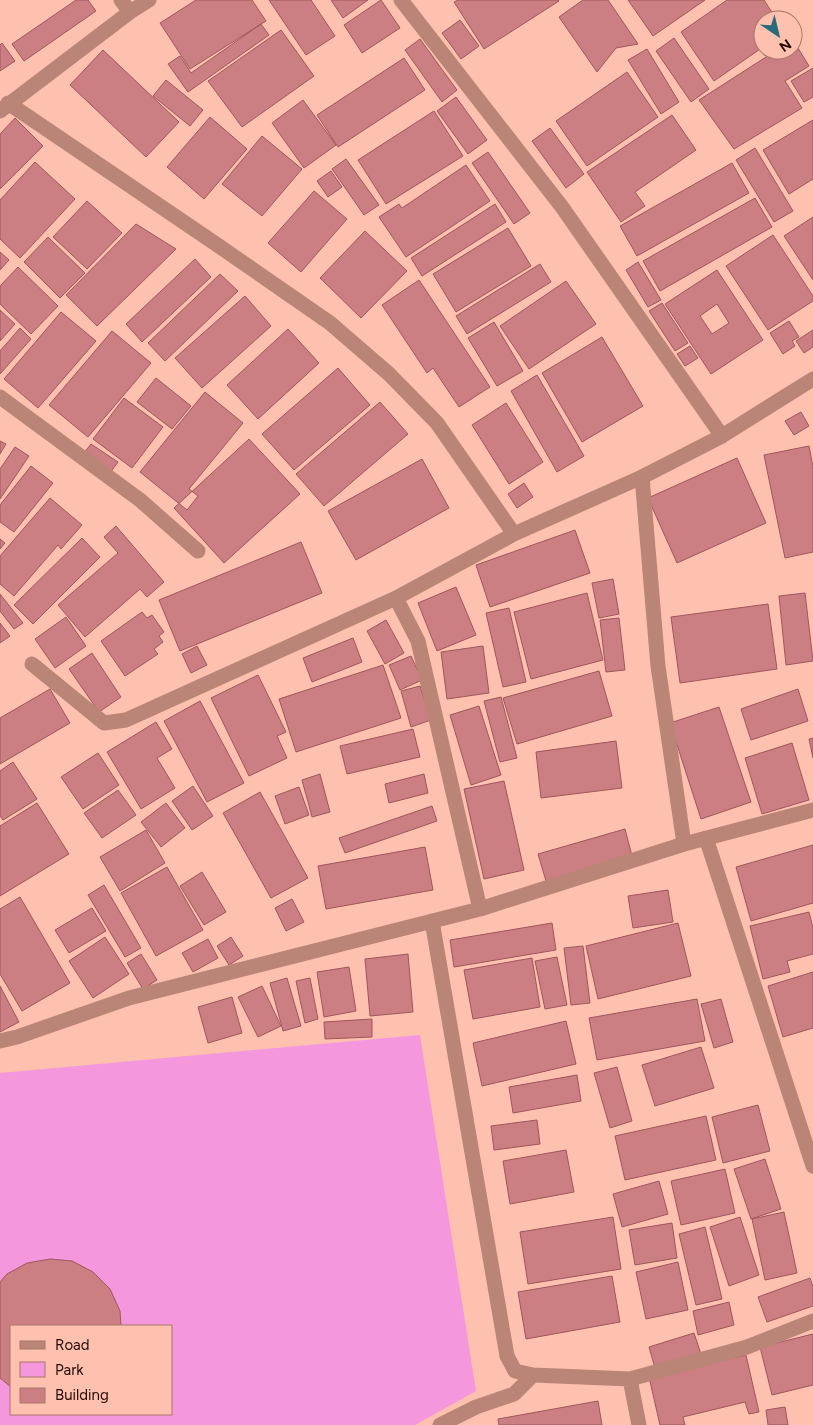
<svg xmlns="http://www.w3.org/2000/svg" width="813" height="1425" viewBox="0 0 813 1425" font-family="Figtree,sans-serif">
	<rect width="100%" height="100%" fill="#ffc1af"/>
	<path fill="#f497dd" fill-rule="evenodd" d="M420,1035L476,1391L415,1425H0V1073ZM11,1326H171V1414H11Z"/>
	<path fill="#cc7f83" stroke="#9f565b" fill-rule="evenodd" d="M76,0H88L96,11L24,61L12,44Z
		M196,0H252L266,21L190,69L160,23Z
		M269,0H311L335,36L306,55Z
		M331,0H368L343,18Z
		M381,0L400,28L362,53L344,25Z
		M458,0H558L559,1L484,49L454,2Z
		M583,0H608L638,44L616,48L597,72L559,17Z
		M628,0H705L653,36Z
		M727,0H764L777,20H763V47L714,81L681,32Z
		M460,20L479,46L461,59L442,33Z
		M261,24L269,35L188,92L168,64L180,56L191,73Z
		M281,30L314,76L242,127L208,81Z
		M674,38L709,89L691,102L656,51Z
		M420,39L457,90L442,102L405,50Z
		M793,40L809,66L785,81L802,108L734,149L699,100L777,50H793Z
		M2,43L15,61L0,71V45Z
		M647,49L679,102L661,114L628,60Z
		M103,50L179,122L146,157L70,85Z
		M404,58L425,90L338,147L317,115Z
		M813,68V97L804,102L791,81Z
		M627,72L658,117L587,166L556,121Z
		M166,80L203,110L190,126L153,96Z
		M456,97L487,140L468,154L437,111Z
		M303,100L336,145L304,168L272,123Z
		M434,111L463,156L386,204L358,160Z
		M672,115L696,150L635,192L645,206L621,222L587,172Z
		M210,117L247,149L204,199L167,167Z
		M15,118L43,146L0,189V134Z
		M813,120V179L789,194L763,150Z
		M550,128L584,174L566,188L532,141Z
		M262,136L302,169L262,216L222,184Z
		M755,148L793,211L774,222L736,160Z
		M488,152L530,213L514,224L472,163Z
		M346,159L379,205L364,215L332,169Z
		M35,162L75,199L20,258L0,239V200Z
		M732,163L749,193L637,256L620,226Z
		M466,165L490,201L406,257L379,217L399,204L402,208Z
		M331,171L342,187L328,197L317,181Z
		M314,191L347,219L301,272L268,243Z
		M755,198L772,227L660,291L643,261Z
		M87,201L122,233L87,269L53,237Z
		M495,204L506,222L422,276L411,258Z
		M813,217V280L784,236Z
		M136,224L176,249L97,326L66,295Z
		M508,228L531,266L456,312L433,274Z
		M365,231L407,271L361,318L320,278Z
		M773,235L813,296V301L768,330L726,266Z
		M48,237L85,273L60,298L24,262Z
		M0,252L9,260L0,270Z
		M195,259L211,277L142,342L126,324Z
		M638,262L661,300L648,307L626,270Z
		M540,264L551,282L467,334L456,316Z
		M18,267L58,306L31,334L0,304V286Z
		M717,270L763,340L711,374L665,304ZM717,304L729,323L712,334L700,316Z
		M220,274L238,291L165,361L148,343Z
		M419,280L490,387L459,407L433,368L427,373L382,305Z
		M566,281L596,324L529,369L500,326Z
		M245,296L271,326L202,388L175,358Z
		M662,303L688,343L675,351L649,311Z
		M0,310L15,324L0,341Z
		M61,312L96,341L38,408L4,379Z
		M789,321L799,337L792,341L795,346L783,354L770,333Z
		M494,322L523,371L497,386L468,338Z
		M20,328L31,339L0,374V351Z
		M288,329L319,363L258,419L227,385Z
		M813,330V347L804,353L796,341Z
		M112,331L151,363L88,437L49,405Z
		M602,337L643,406L582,442L542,373Z
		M690,346L698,358L685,366L677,354Z
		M338,368L370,405L294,470L262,434Z
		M537,375L584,456L557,472L511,391Z
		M156,378L191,406L172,429L137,402Z
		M205,392L243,423L189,489L198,496L187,510L140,472Z
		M124,398L163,427L132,468L93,439Z
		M380,402L408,434L324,506L296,474Z
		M506,403L543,462L509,484L472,425Z
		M801,412L809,426L794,435L785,421Z
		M249,439L300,494L224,563L174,508Z
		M0,441L6,444L0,454Z
		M91,444L118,462L110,473L83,454Z
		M809,446L813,467V552L785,558L764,455Z
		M15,447L29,456L0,499V469Z
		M737,458L766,523L677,563L648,498Z
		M422,459L449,508L356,560L328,511Z
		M31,466L53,483L14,532L0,522V505Z
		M524,483L533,497L517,508L508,494Z
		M50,498L82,525L61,549L58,545L14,596L0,584V556Z
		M116,526L164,582L147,597L140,589L85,637L58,605L118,553L104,537Z
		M575,530L590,573L490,607L476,565Z
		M82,538L100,557L33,624L14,605Z
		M0,539L5,543L0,549Z
		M301,542L322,593L180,651L159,600Z
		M613,579L619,614L599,618L592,583Z
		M456,587L476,635L437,651L418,603Z
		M587,593L603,660L531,679L514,612Z
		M805,593L813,661L786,665L779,596Z
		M0,594L23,623L14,629L0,611Z
		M768,604L777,669L680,683L671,617Z
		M509,608L526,682L503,687L486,613Z
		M142,612L147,618L152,615L164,632L159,636L163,642L154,649L158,654L125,676L101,641Z
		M66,617L86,646L55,668L35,639Z
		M619,618L625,670L606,672L600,620Z
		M386,620L404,653L385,664L367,631Z
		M0,623L10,636L0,643Z
		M353,638L362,662L312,682L303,658Z
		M197,646L207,665L191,673L182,654Z
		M483,646L489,693L447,699L441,652Z
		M92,653L121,697L99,712L69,669Z
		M411,656L422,680L400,690L389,665Z
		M383,665L401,718L296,752L279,699Z
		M599,671L612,716L517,744L503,698Z
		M258,675L286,732L277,736L287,758L249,776L211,698Z
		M420,686L431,720L411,727L401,691Z
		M50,689L70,723L0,764V718Z
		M798,689L808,721L751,740L741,709Z
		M501,697L517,758L500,762L484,701Z
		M200,701L244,783L207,802L164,721Z
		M479,706L501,775L471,785L450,715Z
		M719,707L751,802L701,819L670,723Z
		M156,722L172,749L157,758L175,788L141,809L107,752Z
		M413,729L420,757L347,774L340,746Z
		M813,738V758L809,739Z
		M616,741L622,788L541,798L536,752Z
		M792,743L809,800L762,814L745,758Z
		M98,753L119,785L83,809L61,777Z
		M13,762L37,799L3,820L0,816V771Z
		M320,774L330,812L312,817L302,780Z
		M424,774L428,793L389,803L385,784Z
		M504,781L524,870L484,879L464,789Z
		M193,786L213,816L192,830L172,801Z
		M299,787L309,815L285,824L275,796Z
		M118,790L136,815L102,838L84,813Z
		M260,792L308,878L271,898L223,813Z
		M37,803L69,854L0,896V826Z
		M166,803L185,828L161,847L141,822Z
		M432,806L437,821L345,853L339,838Z
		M625,829L632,856L546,881L538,854Z
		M146,830L165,863L120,891L100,857Z
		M813,845V903L751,921L736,867Z
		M425,847L433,890L326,909L318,866Z
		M167,867L203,930L156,956L121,893Z
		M202,872L226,912L204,925L180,886Z
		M104,885L141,948L125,957L88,895Z
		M668,890L673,922L633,928L628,896Z
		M20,897L70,983L22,1011L0,974V909Z
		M292,899L304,922L286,931L275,908Z
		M92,908L106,931L69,953L55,930Z
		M809,912L813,928V954L787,961L790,972L763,979L750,926Z
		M552,923L556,950L454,967L450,940Z
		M678,923L691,976L598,999L586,946Z
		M105,937L129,974L93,998L69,961Z
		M231,937L243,956L229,965L217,946Z
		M208,939L218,958L193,972L182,953Z
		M583,946L590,1003L571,1005L564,948Z
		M141,954L157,980L143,989L127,963Z
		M408,954L413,1012L370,1016L365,959Z
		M557,957L567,1005L545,1009L535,961Z
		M532,958L540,1007L473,1019L464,970Z
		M349,967L356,1011L324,1017L317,972Z
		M813,972V1028L783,1037L768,986Z
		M287,978L301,1026L283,1031L270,983Z
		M310,978L318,1019L305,1023L296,981Z
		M0,986L19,1022L0,1032Z
		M262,986L281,1026L258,1037L238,997Z
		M232,997L242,1033L208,1043L198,1007Z
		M697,999L705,1041L597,1060L589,1018Z
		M721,999L733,1042L714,1048L701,1004Z
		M372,1019V1037L325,1039L324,1022Z
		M566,1021L576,1064L482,1086L473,1043Z
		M701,1047L714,1088L655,1106L642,1065Z
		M617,1067L632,1121L610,1128L594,1073Z
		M577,1075L581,1101L513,1113L509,1087Z
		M758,1105L770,1151L723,1163L712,1117Z
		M706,1116L716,1160L625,1180L615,1136Z
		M537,1120L540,1144L494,1150L491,1126Z
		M566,1150L574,1192L510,1204L503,1161Z
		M765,1159L781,1209L751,1219L734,1169Z
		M725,1169L735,1213L681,1225L671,1181Z
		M659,1181L668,1214L622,1227L613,1194Z
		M784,1212L797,1273L765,1280L752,1219Z
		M613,1217L621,1269L528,1284L520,1232Z
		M740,1217L759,1275L729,1286L710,1227Z
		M672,1223L677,1258L635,1265L629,1230Z
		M705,1227L722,1299L696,1305L679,1234Z
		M50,1259L72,1261L93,1272L110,1289L120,1311L121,1326H11V1387L0,1378V1282L7,1274L27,1263Z
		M678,1262L688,1310L646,1319L636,1272Z
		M612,1276L620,1322L526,1339L518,1292Z
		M810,1278L813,1287V1306L767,1322L758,1297Z
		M729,1302L734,1325L698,1335L693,1311Z
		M694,1333L701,1354L655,1368L649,1347Z
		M813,1334V1385L772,1395L760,1347Z
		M746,1355L759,1412L749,1414L745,1402L683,1417L685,1425H660L649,1377Z
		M598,1401L602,1425H499L498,1419Z
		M785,1407L788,1425H768L766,1410Z"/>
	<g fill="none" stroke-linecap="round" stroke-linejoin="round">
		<path stroke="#ba8576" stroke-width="15" d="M121,0L130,12
			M401,0L562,207L722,436
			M8,103L216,244L330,323L389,374L437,423L514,534L642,477L722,436L813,379
			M0,111L130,12L149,0
			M0,397L140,500L198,551
			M642,477L658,666L684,844L813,810
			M396,598L418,641L480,909
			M32,664L104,723L126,720L396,598L514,534
			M706,838L813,1166
			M432,921L507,1356L515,1371L533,1375L630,1379L747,1347L813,1321
			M0,1041L17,1037L129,998L480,909L684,844
			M630,1379L639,1425
			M440,1425L476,1407L514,1394L533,1375"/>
	</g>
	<rect x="10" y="1325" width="162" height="90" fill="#ffc1af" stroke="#a7776a"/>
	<rect x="20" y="1341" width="25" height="8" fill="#ba8576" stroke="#a7776a"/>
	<text x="55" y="1350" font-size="15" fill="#230803">Road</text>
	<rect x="20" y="1362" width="25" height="15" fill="#f497dd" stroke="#a7776a"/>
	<text x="55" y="1375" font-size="15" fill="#230803">Park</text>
	<rect x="20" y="1388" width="25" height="15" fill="#cc7f83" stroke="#a7776a"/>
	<text x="55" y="1400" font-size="15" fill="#230803">Building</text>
	<g transform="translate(778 35) rotate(145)"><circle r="24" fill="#ffc1af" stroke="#a7776a"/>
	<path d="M0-4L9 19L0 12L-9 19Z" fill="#286c7c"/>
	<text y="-8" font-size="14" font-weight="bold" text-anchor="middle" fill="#230803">N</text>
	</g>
</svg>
